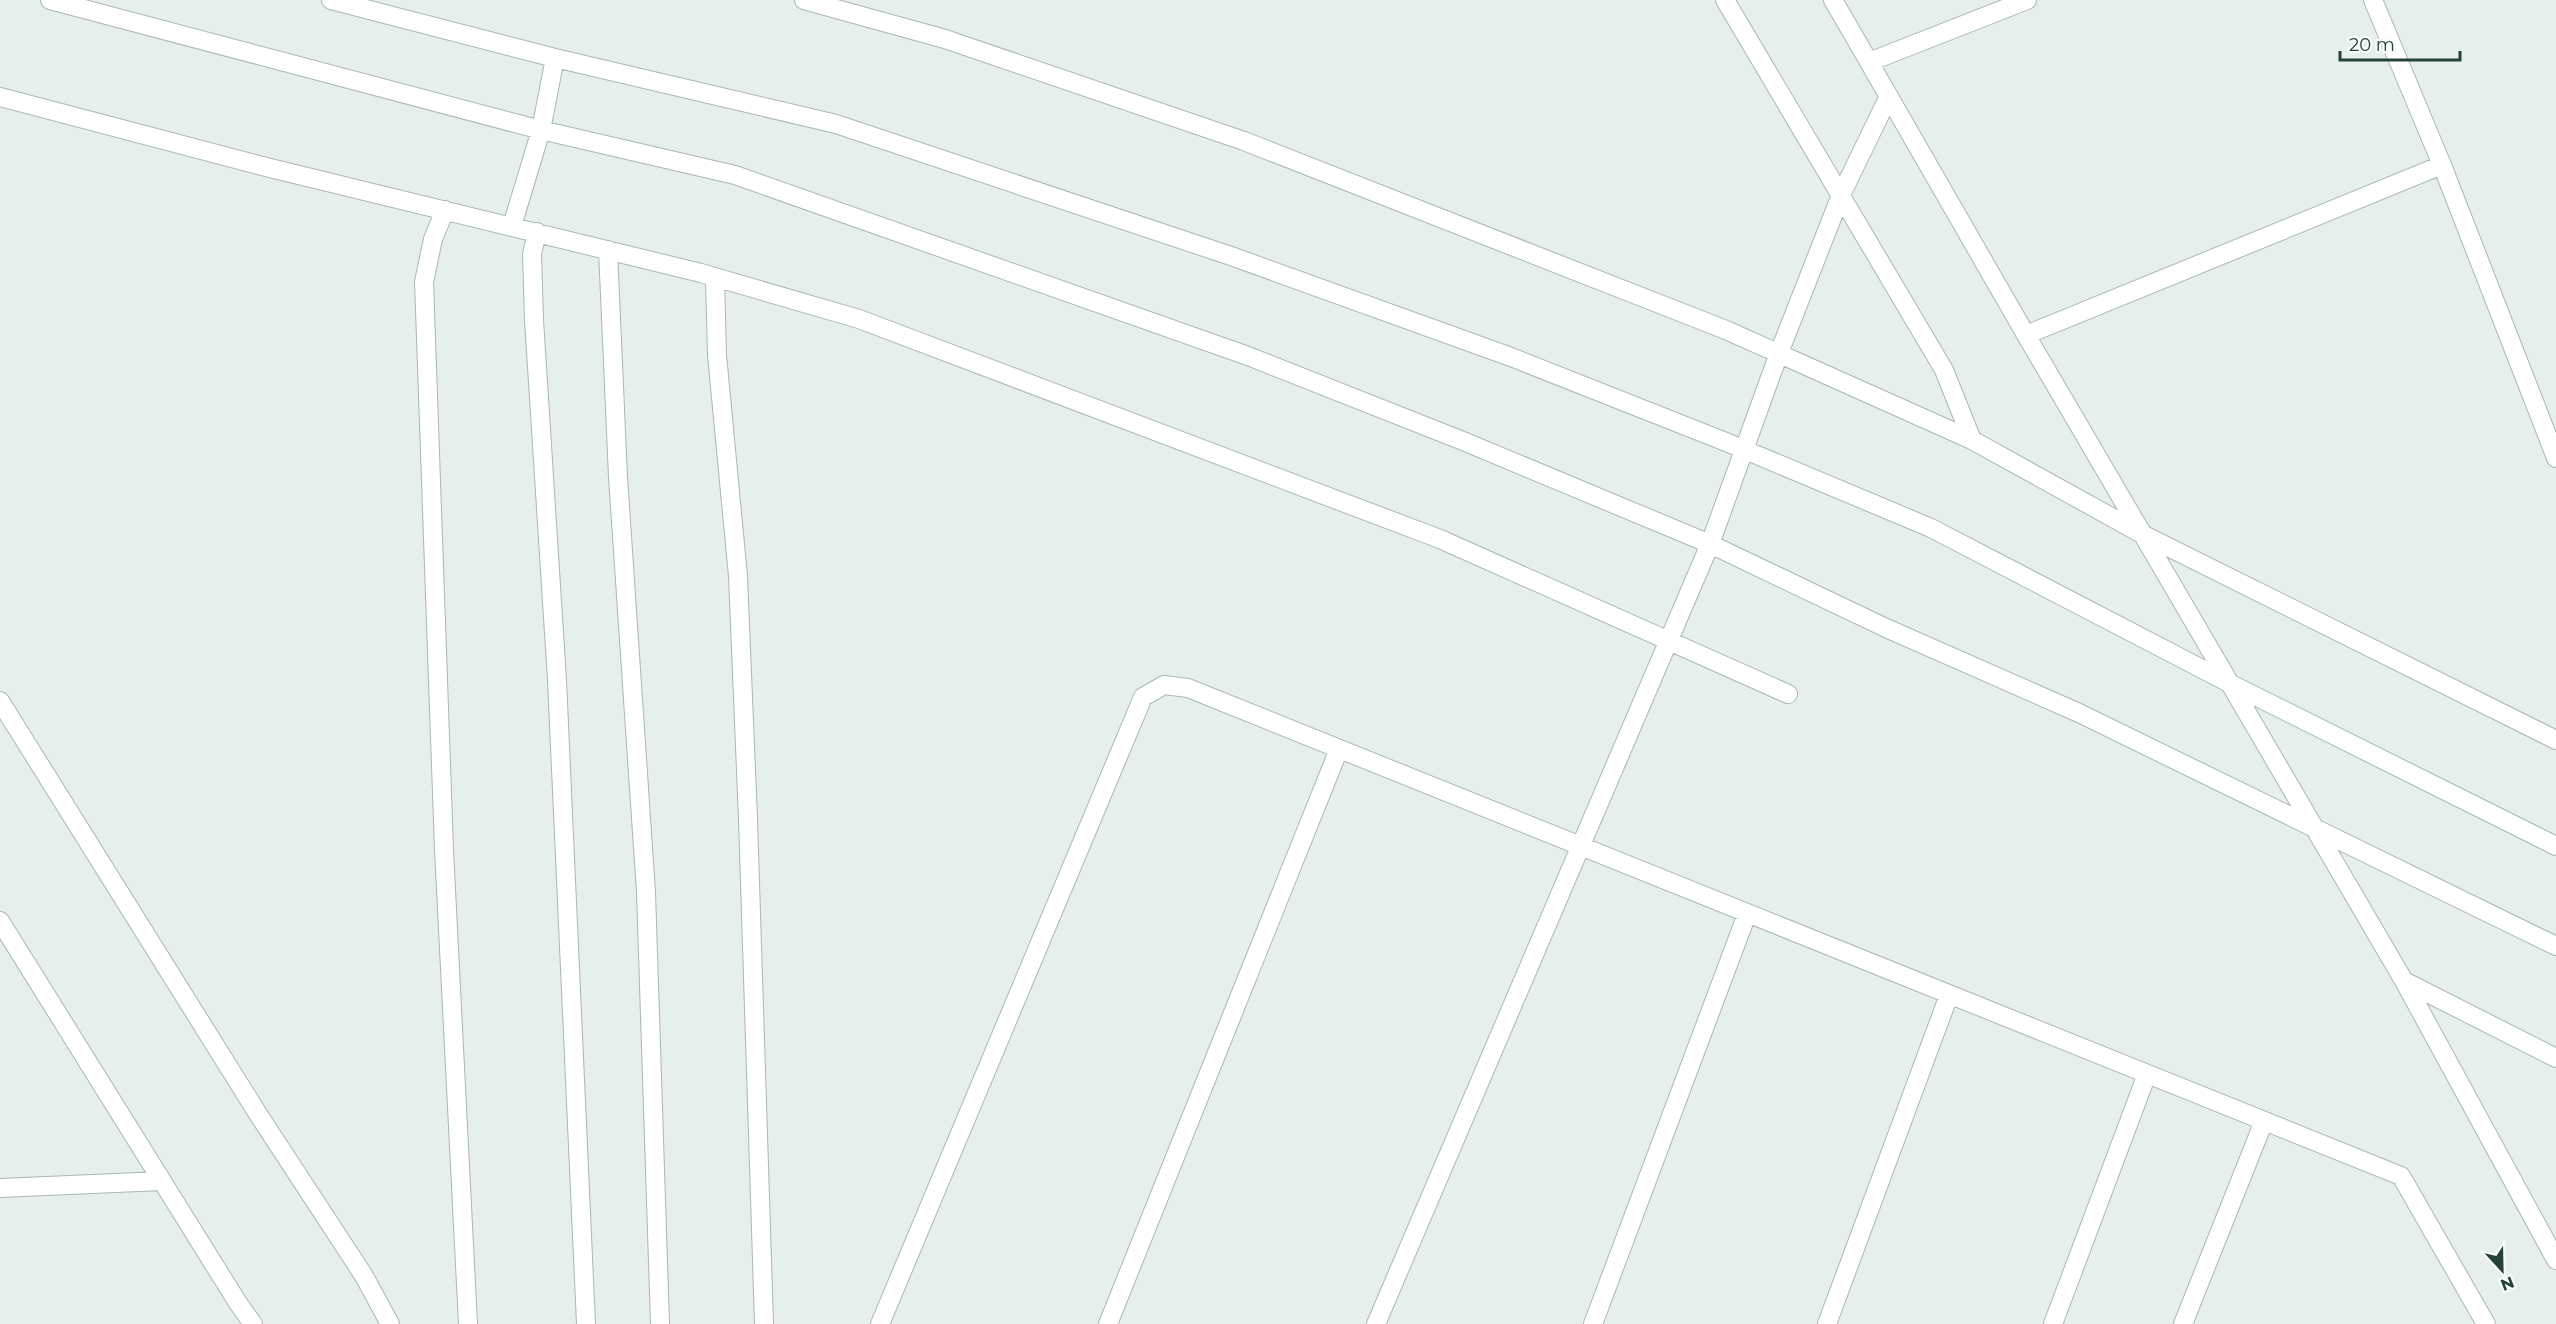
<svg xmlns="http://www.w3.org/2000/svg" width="2556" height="1324" viewBox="0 0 2556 1324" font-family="Montserrat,sans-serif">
	<rect width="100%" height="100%" fill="#e6efeb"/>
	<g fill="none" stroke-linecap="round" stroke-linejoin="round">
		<g stroke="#a8b8b2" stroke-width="20">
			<path id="street" d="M50,0L541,130L735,175L1248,356L1463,441L1710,544L1886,628L2079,713L2556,946
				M331,0L555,58L836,124L1231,256L1511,357L1726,442L1931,528L2231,684L2556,846
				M804,0L945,39L1244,141L1726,330L1972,440L2142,534L2556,740
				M1725,0L1944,370L1972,440
				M1833,0L1869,62
				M2027,0L1869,62L2026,335L2404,981L2556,1260
				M2373,0L2442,165L2556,458
				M0,97L266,167L701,273L859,319L1440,539L1788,694
				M445,210L433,239L424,282L444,850L468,1324
				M512,226L541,130L555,58
				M537,232L532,254L534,320L557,680L586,1324
				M608,250L618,477L646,892L660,1324
				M715,278L717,355L738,576L748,819L764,1324
				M2026,335L2442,165
				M0,701L258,1114L364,1276L390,1324
				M0,921L238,1303L253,1324
				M2404,981L2556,1058
				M0,1188L162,1181
				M880,1324L1143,697L1164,685L1188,688L2401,1176L2486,1324
				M1108,1324L1339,749
				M1376,1324L1710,544L1779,353L1841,195L1889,96
				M1593,1324L1747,914
				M1827,1324L1949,995
				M2053,1324L2147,1074
				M2183,1324L2264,1121"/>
		</g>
		<use href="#street" stroke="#fff" stroke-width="18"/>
	</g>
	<g transform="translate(2502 1270) rotate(158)" stroke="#f7fbf9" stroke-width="4.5" paint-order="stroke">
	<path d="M0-4.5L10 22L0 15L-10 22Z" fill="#24423a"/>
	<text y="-9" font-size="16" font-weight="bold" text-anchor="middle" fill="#24423a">N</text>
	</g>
	<path d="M2340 51v9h120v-9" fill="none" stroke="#24423a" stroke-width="3"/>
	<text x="2349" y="51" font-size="18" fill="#24423a" stroke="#f7fbf9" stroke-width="4.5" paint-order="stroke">20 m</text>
</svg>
